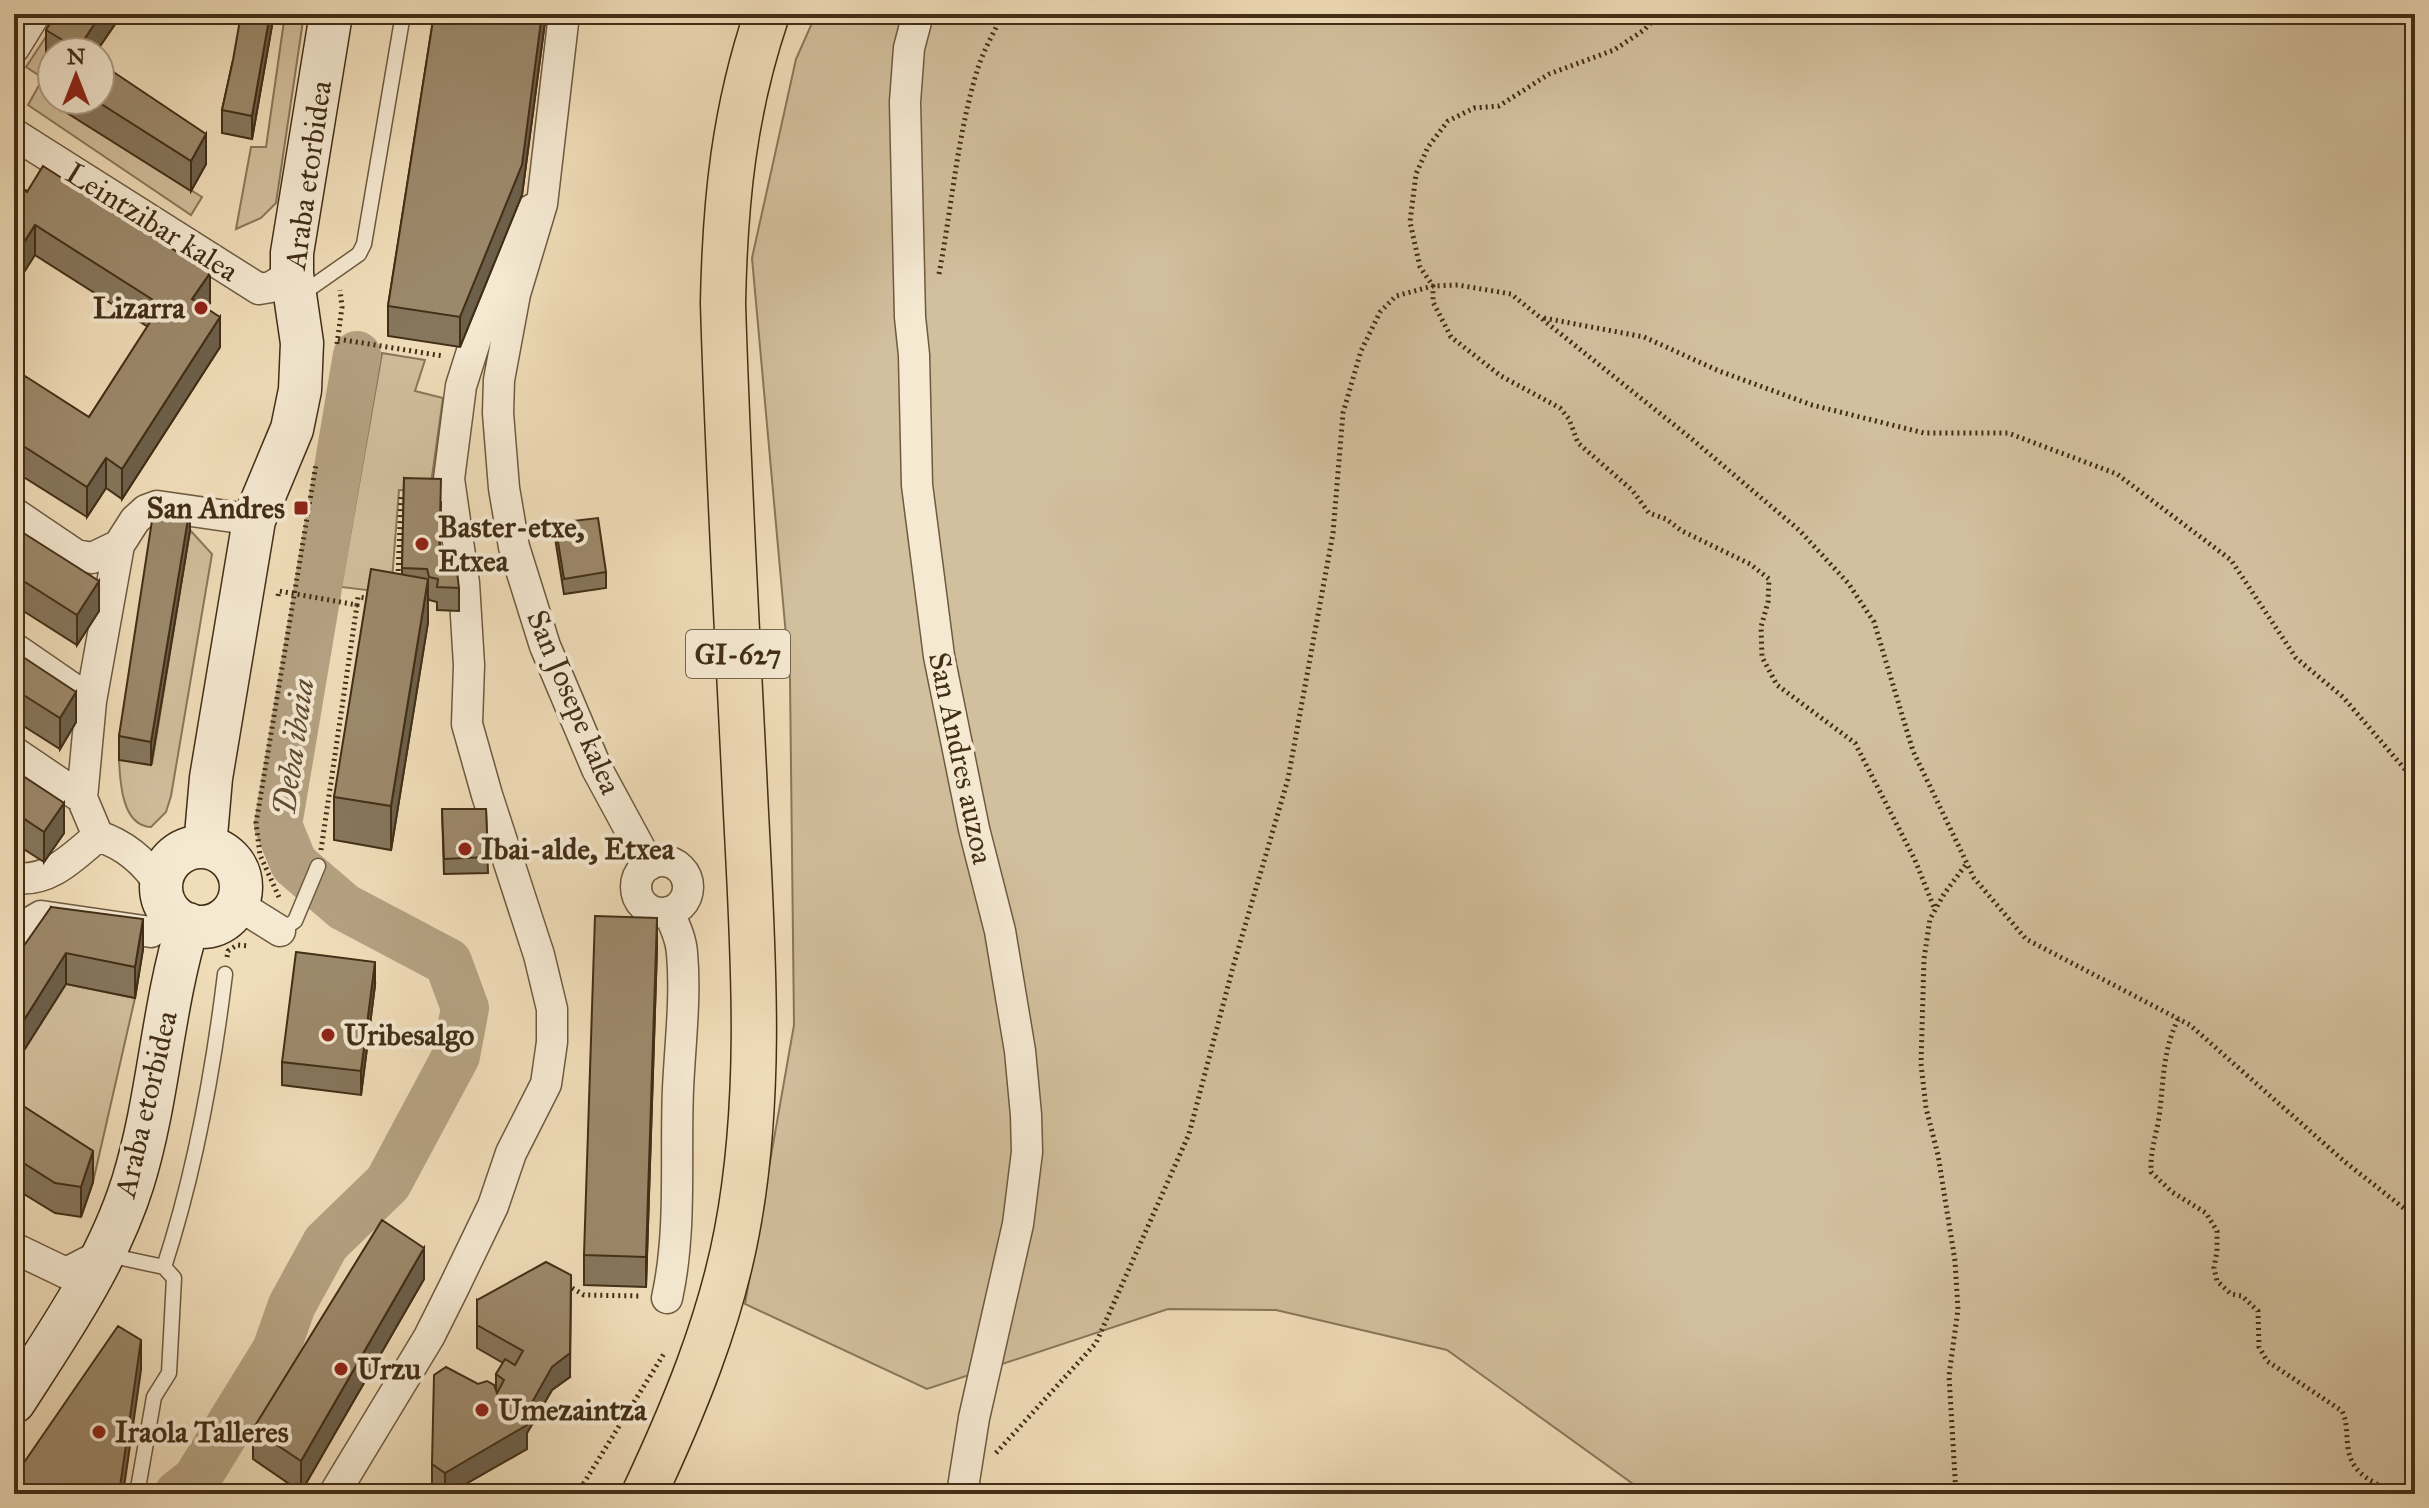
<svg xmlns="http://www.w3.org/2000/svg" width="2429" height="1508" viewBox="0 0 2429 1508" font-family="'IM FELL Great Primer',serif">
	<rect width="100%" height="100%" fill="#f0ddb9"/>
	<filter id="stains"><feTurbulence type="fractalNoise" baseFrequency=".0025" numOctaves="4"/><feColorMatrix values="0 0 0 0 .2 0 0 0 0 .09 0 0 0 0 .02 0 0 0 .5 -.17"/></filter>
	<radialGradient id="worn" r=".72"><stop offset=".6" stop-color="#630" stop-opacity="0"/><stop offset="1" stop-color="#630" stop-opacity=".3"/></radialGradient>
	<path fill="#d2bf9d" stroke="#8a765a" stroke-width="2" d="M61,14L46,60L52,65V100H59L56,106L202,197L191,215L28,105L43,78L26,67Z
		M285,14H304L276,203L261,218L236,229L251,147H266Z
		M816,14H2415V1494H1647L1447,1350L1276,1310L1168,1309L927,1389L745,1304L794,1025L790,680L752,258L796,59Z
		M382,353L425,360L415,391L443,398L430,491L399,490L391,593L341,587Z
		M190,530L212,554L171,796L166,812L151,827C122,826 120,782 119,760L152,764Z
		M66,984L135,998L93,1182L14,1130V1066Z"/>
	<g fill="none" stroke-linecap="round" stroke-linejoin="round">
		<path stroke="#b5a282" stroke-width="48" d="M178,1494L196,1480L276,1350L292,1305L326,1243L388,1183L456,1056L465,1008L448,962L344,907L294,864L278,825L357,355"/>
		<g stroke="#6e5a3f" stroke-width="17">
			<path id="lane" d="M299,296L359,254L364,244L403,14
				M280,931L295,921L318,866
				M108,1255L164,1267C195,1172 213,1073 225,974
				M137,1494L154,1397L169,1373L174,1278L164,1267"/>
		</g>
		<g stroke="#6e5a3f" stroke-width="33">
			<path id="street" d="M564,14L542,204L515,294L499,380L498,413L504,488L514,547L545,646L597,769L649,865
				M918,14L909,48L905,102L910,317L914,355L917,485L939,656L974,829L1000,931L1020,1051L1026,1115L1027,1152L1018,1224L974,1418L962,1494
				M14,48L35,14
				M14,134L259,289L271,287L292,274
				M14,513L76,555L92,558L119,545
				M14,648L91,701
				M14,752L82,798
				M98,836L82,798L91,701L119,545L135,520L146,510L157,506L254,520
				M98,836C126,845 145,862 161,886
				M636 887a26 26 0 1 1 52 0a26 26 0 1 1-52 0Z
				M14,878C49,883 73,857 98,836
				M237,904L280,931
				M14,938L21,928L41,916L151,932
				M14,1248L66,1273L103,1254
				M667,1298C682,1230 675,1158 678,1089C680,1044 686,998 682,953C681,938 675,925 668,912
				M334,1494L429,1337L454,1287L493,1206L511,1153L546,1084L552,1042V1009L539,955L487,795L467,724L469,665L464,583L449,479L461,386L497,272L526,213L542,204"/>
		</g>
		<g stroke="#422e16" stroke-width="45">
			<path id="secondary" d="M205,847L211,778L254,520L292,429L300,390L302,343L292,274V253L331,14
				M161 887a40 40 0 1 1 80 0a40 40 0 1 1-80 0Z
				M14,1402C59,1332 108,1262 133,1182C159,1098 162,1008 188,924"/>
		</g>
		<g stroke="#422e16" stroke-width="47">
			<path id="primary" d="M644,1494C683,1411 720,1322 737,1231C763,1094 753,951 746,813C738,643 728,473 723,303C725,201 734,111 767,14"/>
		</g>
		<path stroke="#422e16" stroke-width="5" stroke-dasharray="2 4" stroke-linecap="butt" d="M1659,14L1644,30L1614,50L1549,74L1499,106L1474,108L1448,121L1428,147L1416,174L1410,222L1420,267L1433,286V302L1451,337L1501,376L1560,408L1569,419L1578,443L1632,490L1649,513L1666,519L1682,531L1750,564L1769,579L1768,602L1761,627L1762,657L1777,685L1855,743L1915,860L1935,910
			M939,274C952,206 957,137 977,71C983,51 994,32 1003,14
			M1544,318L1644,337L1719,371L1812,405L1924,433H2008L2117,474L2231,560L2296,658L2343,697L2415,781
			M338,339L443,356
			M337,344L342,307L340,290
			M398,577L401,497H410
			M278,596L279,591L357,605L358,597L372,599
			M321,850L357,605
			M279,897L260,855L256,823L316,464
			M227,957L228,951L237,945L250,946
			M2178,1019C2162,1053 2164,1080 2159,1117C2156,1136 2150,1152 2151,1172L2172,1192L2206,1213L2217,1231V1251L2214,1268L2217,1281L2231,1294L2242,1296L2258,1311L2259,1347L2267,1361L2342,1411C2348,1424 2346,1434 2348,1448C2352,1477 2378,1485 2402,1494
			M567,1285L584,1295L642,1296
			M996,1453L1096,1343L1189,1134L1233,967L1288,779L1333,533L1343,413L1361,351L1380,312L1396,296L1433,286L1458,285L1511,294L1693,440L1799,530L1848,583L1874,622L1913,751L1974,878L2026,939L2190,1025L2345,1162L2415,1217
			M577,1494L665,1352
			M1956,1494L1949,1376L1958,1309L1955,1261L1938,1155L1926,1108L1921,1064L1924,959L1930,919L1944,894L1967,863"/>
		<use href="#lane" stroke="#f5e9d2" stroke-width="14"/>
		<use href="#street" stroke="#f5e9d2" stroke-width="30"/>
		<use href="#secondary" stroke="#f5e9d2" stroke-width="42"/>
		<use href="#primary" stroke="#f0ddb9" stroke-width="44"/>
	</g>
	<path fill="#86765c" stroke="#422e16" stroke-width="2" d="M56,14H122L96,52H52V65L46,61V30Z
		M274,14L252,139L222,133V110L233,60Z
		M434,14H546L522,195L460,347L388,336V306Z
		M56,100H100L206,164L191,191L56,106Z
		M14,183L210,303L206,308L220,347L122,499L106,488L87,517L14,471V392L89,417L148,327L35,255Z
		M404,478L441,502L440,563L459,588V611L437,610V602L429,600L428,597V622L391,850L334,840V797L402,574Z
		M555,523L606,572V588L564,594L555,538Z
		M14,527L99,611L77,645L14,605Z
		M190,530L151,765L119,760V736Z
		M14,651L76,722L60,749L14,720Z
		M14,770L64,833L44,862L14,843Z
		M442,809H486L488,873L444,874Z
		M51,907L143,949L135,998L66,984Z
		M657,948L646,1287L584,1285V1255Z
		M375,985L361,1095L282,1085V1062Z
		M14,1100L93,1182L81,1217L55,1213L14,1188Z
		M424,1279L301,1492L253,1459V1429Z
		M477,1300L570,1377L552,1390L527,1433V1449L448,1494H442L432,1487V1464L478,1384L496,1390V1374L503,1363L477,1348Z"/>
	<path fill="#6d604b" stroke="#422e16" stroke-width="2" d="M101,14H122L96,52H78V49Z
		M270,14H274L252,139V116Z
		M542,14H546L522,195L460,347V317Z
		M206,134V164L191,191V161Z
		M35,225V255L14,288V258Z
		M210,273V303L192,330V299Z
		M220,317V347L122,499V469Z
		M106,458V488L87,517V487Z
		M190,507V530L151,765V742Z
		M428,579V622L391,850V806Z
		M99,581V611L77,645V615Z
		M76,692V722L60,749V718Z
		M64,803V833L44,862V832Z
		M657,918V948L646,1287V1257Z
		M143,919V949L135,998V967Z
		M66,953V984L14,1066V1036Z
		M375,962V985L361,1095V1071Z
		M93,1151V1182L81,1217V1187Z
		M424,1248V1279L301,1492V1461Z
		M571,1275L570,1377L552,1390L527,1433V1449L448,1494H445V1473L526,1413Z
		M141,1340V1370L123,1494H109Z"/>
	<path fill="#9c896b" stroke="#422e16" stroke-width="2" d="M56,14H101L78,49L83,52H71L74,47L46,30Z
		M241,14H270L252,116L222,110L233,60Z
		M434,14H542L522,165L460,317L388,306Z
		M100,63L206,134L191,161L95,100H100Z
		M43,166L210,273L192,299L220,317L122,469L106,458L87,487L14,440V392L25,376L89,417L161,305L35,225L14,258V183L27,192Z
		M404,478L441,479L439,563H456L459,588L437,587L438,579L429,577L427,569L402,568Z
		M155,501L190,507L151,742L119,736Z
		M598,518L606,572L564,579L555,523Z
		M14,527L99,581L77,615L14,575Z
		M371,569L428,579L391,806L334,797Z
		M14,651L76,692L60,718L14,689Z
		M14,770L64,803L44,832L14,812Z
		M442,809H486L488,857L444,859Z
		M51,907L143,919L135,967L66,953L14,1036V960Z
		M595,916L657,918L646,1257L584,1255Z
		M296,952L375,962L361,1071L282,1062Z
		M14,1100L93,1151L81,1187L55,1183L14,1157Z
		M382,1220L424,1248L301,1461L253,1429Z
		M546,1262L571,1275L570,1353L552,1367L526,1413L527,1425L445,1473L432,1464L434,1375L446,1367L478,1384L487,1381L494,1385L497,1393L504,1380L496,1374L505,1359L515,1365L523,1351L477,1325V1300Z
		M118,1326L141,1340L120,1487L109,1494H14V1477Z"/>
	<g fill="#8f2418" stroke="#f5e9d2" stroke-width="3">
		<circle cx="201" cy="308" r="8"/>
		<rect x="293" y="500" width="16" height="16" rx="4"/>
		<circle cx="422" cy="544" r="8"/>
		<circle cx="465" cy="849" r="8"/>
		<circle cx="328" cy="1035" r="8"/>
		<circle cx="341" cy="1369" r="8"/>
		<circle cx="482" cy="1410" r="8"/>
		<circle cx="99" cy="1432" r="8"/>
	</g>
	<g text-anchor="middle" stroke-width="8" stroke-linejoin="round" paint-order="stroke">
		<rect fill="#f5e9d2" stroke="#78664e" stroke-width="2" x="686" y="630" width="104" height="48" rx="6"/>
		<g font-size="28" font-weight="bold" fill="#422e16">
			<text x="738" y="664">GI-627</text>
		</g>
		<g font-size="30" fill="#422e16" stroke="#f5e9d2">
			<text transform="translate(308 175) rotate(-82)" y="10">Araba etorbidea</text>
			<text transform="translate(152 222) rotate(32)" y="10">Leintzibar kalea</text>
			<text transform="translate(574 702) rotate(67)" y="10">San Josepe kalea</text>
			<text transform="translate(961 758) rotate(78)" y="10">San Andres auzoa</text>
			<text transform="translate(146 1104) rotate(-77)" y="10">Araba etorbidea</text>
		</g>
		<g font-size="30" font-weight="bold" fill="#422e16" stroke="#f5e9d2" text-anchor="start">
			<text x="185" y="318" text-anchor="end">Lizarra</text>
			<text x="285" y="518" text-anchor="end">San Andres</text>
			<text x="438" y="537">Baster-etxe,<tspan x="438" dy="34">Etxea</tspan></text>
			<text x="481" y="859">Ibai-alde, Etxea</text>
			<text x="344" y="1045">Uribesalgo</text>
			<text x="357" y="1379">Urzu</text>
			<text x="498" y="1420">Umezaintza</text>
			<text x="115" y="1442">Iraola Talleres</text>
		</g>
		<g font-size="32" font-style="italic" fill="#5f4b31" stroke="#f5e9d2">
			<text transform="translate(293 747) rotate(-82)" y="11">Deba ibaia</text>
		</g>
	</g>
	<rect width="2429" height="1508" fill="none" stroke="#f0ddb9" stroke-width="48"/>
	<rect x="16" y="16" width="2397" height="1476" fill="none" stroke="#422e16" stroke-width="4"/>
	<rect x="24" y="24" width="2381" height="1460" fill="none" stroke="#422e16" stroke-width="2"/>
	<g transform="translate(76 76)"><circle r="38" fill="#f5e9d2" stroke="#ad9e87" stroke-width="2"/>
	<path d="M0-6L14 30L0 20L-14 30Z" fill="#8f2418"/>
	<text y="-12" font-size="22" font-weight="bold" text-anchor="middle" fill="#422e16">N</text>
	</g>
	<rect width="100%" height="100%" filter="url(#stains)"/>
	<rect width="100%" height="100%" fill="url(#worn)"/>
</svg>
